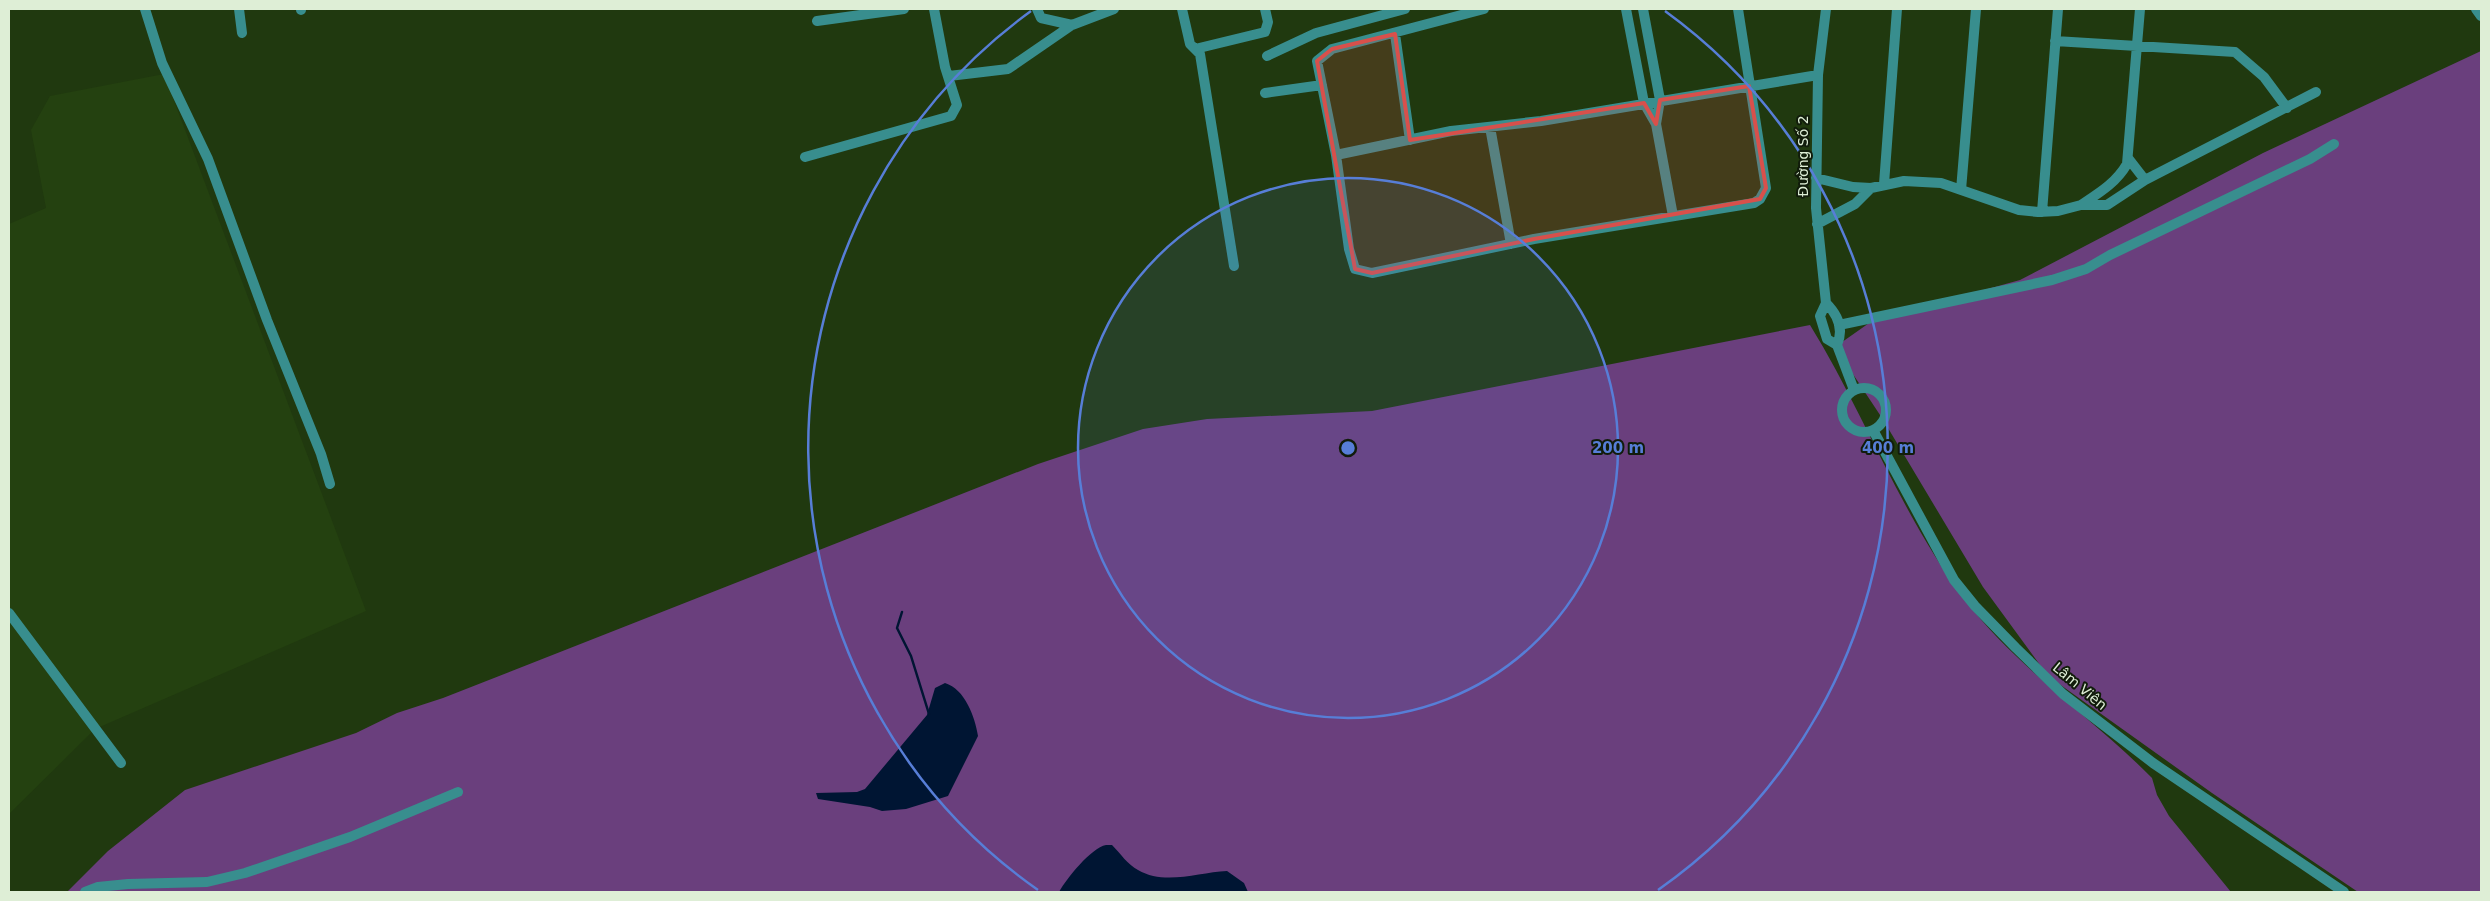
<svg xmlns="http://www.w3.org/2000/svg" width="2490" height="901" viewBox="0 0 2490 901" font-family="'DejaVu Sans',sans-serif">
	<rect width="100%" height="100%" fill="#20390f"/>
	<path fill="#244110" d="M164,74L366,611L95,729L9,814V224L46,208L31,130L50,96Z"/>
	<path fill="#6a3f7d" d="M2481,51V892H2358L2212,793L2048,676L1983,587L1882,418L1835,347L1872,321L2020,280L2263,153Z
		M1810,325C1865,414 1901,516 1966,601C2018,669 2092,717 2152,778L2157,795L2169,816L2231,892H67L108,851L185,790L356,733L397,713L443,698L1038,464L1143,429L1207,419L1372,411Z"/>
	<path fill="#001533" d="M945,683C965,689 975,717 978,736L948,796L906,809L882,811L870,807L818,799L816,793L857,792L865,789L927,715L935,688Z
		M1106,845H1112C1120,853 1128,865 1138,870C1165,886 1199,872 1227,871L1244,883L1248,892H1059C1067,878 1091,848 1106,845Z"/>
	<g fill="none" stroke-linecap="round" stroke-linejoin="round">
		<path stroke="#001533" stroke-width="2.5" d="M902,612L897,628L911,656L929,714"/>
		<path stroke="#388e8e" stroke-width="10" d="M145,9L162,63L208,159L267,320L321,454L330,484
			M239,9L242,33
			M301,9V10
			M1037,9L1041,18L1072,25L1114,9
			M1182,9L1190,44L1200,54L1234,266
			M1484,9L1332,49L1317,61L1336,155L1451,131L1541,121L1818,75
			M1626,9L1644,103L1656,124L1673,216
			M1643,9L1660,100L1656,124
			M1826,9L1818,75L1816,208L1826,303L1820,316L1827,339L1837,345L1854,390
			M2476,9L2481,16
			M817,21L904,9
			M1395,34L1410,140
			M2055,41L2235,52L2264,77L2287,108
			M1195,49L1265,32L1268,22L1265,9
			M1267,56L1316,33L1405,9
			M949,76L1008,69L1072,25
			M1265,93L1322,85
			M1490,127L1511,244
			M1336,155L1349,249L1355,269L1372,273L1534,239L1754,203L1760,199L1766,188L1738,9
			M805,157L951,116L957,105L945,67L934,9
			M2128,158L2145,180
			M1816,178L1853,187L1871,188L1904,181L1941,183L2019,210L2038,212L2058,211L2081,205H2107L2145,180L2316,92
			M1884,184L1897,9
			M1961,190L1976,9
			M2081,205C2099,193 2116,183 2127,164L2140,9
			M2042,212L2058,9
			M1817,224L1855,204L1871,188
			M1826,303C1838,315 1844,329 1837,345
			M1839,325L2052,280L2086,269L2110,255L2310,159L2334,144
			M1842 410a22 22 0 1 1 44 0a22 22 0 1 1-44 0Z
			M1873,430L1954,580L1975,606L2016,648L2063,694L2153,763L2344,892
			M9,613L121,763
			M85,892L98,887L128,884L207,882L245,873L350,837L458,792"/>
	</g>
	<path fill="#d8504b" fill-opacity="0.2" stroke="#d8504b" stroke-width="4" stroke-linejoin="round" d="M1395,34L1410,140L1644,103L1656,124L1660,100L1749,86L1766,188L1760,199L1534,239L1372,273L1355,269L1317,61L1332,49Z"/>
	<circle cx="1348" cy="448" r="270" fill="#577ed7" fill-opacity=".12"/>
	<g fill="none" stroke="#577ed7" stroke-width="2.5">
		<circle cx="1348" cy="448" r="270"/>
		<path d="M1038 890A540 540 0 0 1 1031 11M1665 11A540 540 0 0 1 1658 890"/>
	</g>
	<g text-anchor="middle" stroke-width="4" stroke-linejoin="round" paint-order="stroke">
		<g font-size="14" fill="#deeed6" stroke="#111c0b">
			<text transform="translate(1803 156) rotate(-90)" y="5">Đường Số 2</text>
			<text transform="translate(2080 686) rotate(40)" y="5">Lâm Viên</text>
		</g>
	</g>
	<circle cx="1348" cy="448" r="8" fill="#577ed7" stroke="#111c0b" stroke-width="2.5"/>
	<g font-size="15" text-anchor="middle" font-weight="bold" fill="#577ed7" stroke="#111c0b" stroke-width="4" stroke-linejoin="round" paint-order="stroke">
		<text x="1618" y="453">200 m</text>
		<text x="1888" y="453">400 m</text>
	</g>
	<rect width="2490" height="901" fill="none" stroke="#deeed6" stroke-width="20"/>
</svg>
